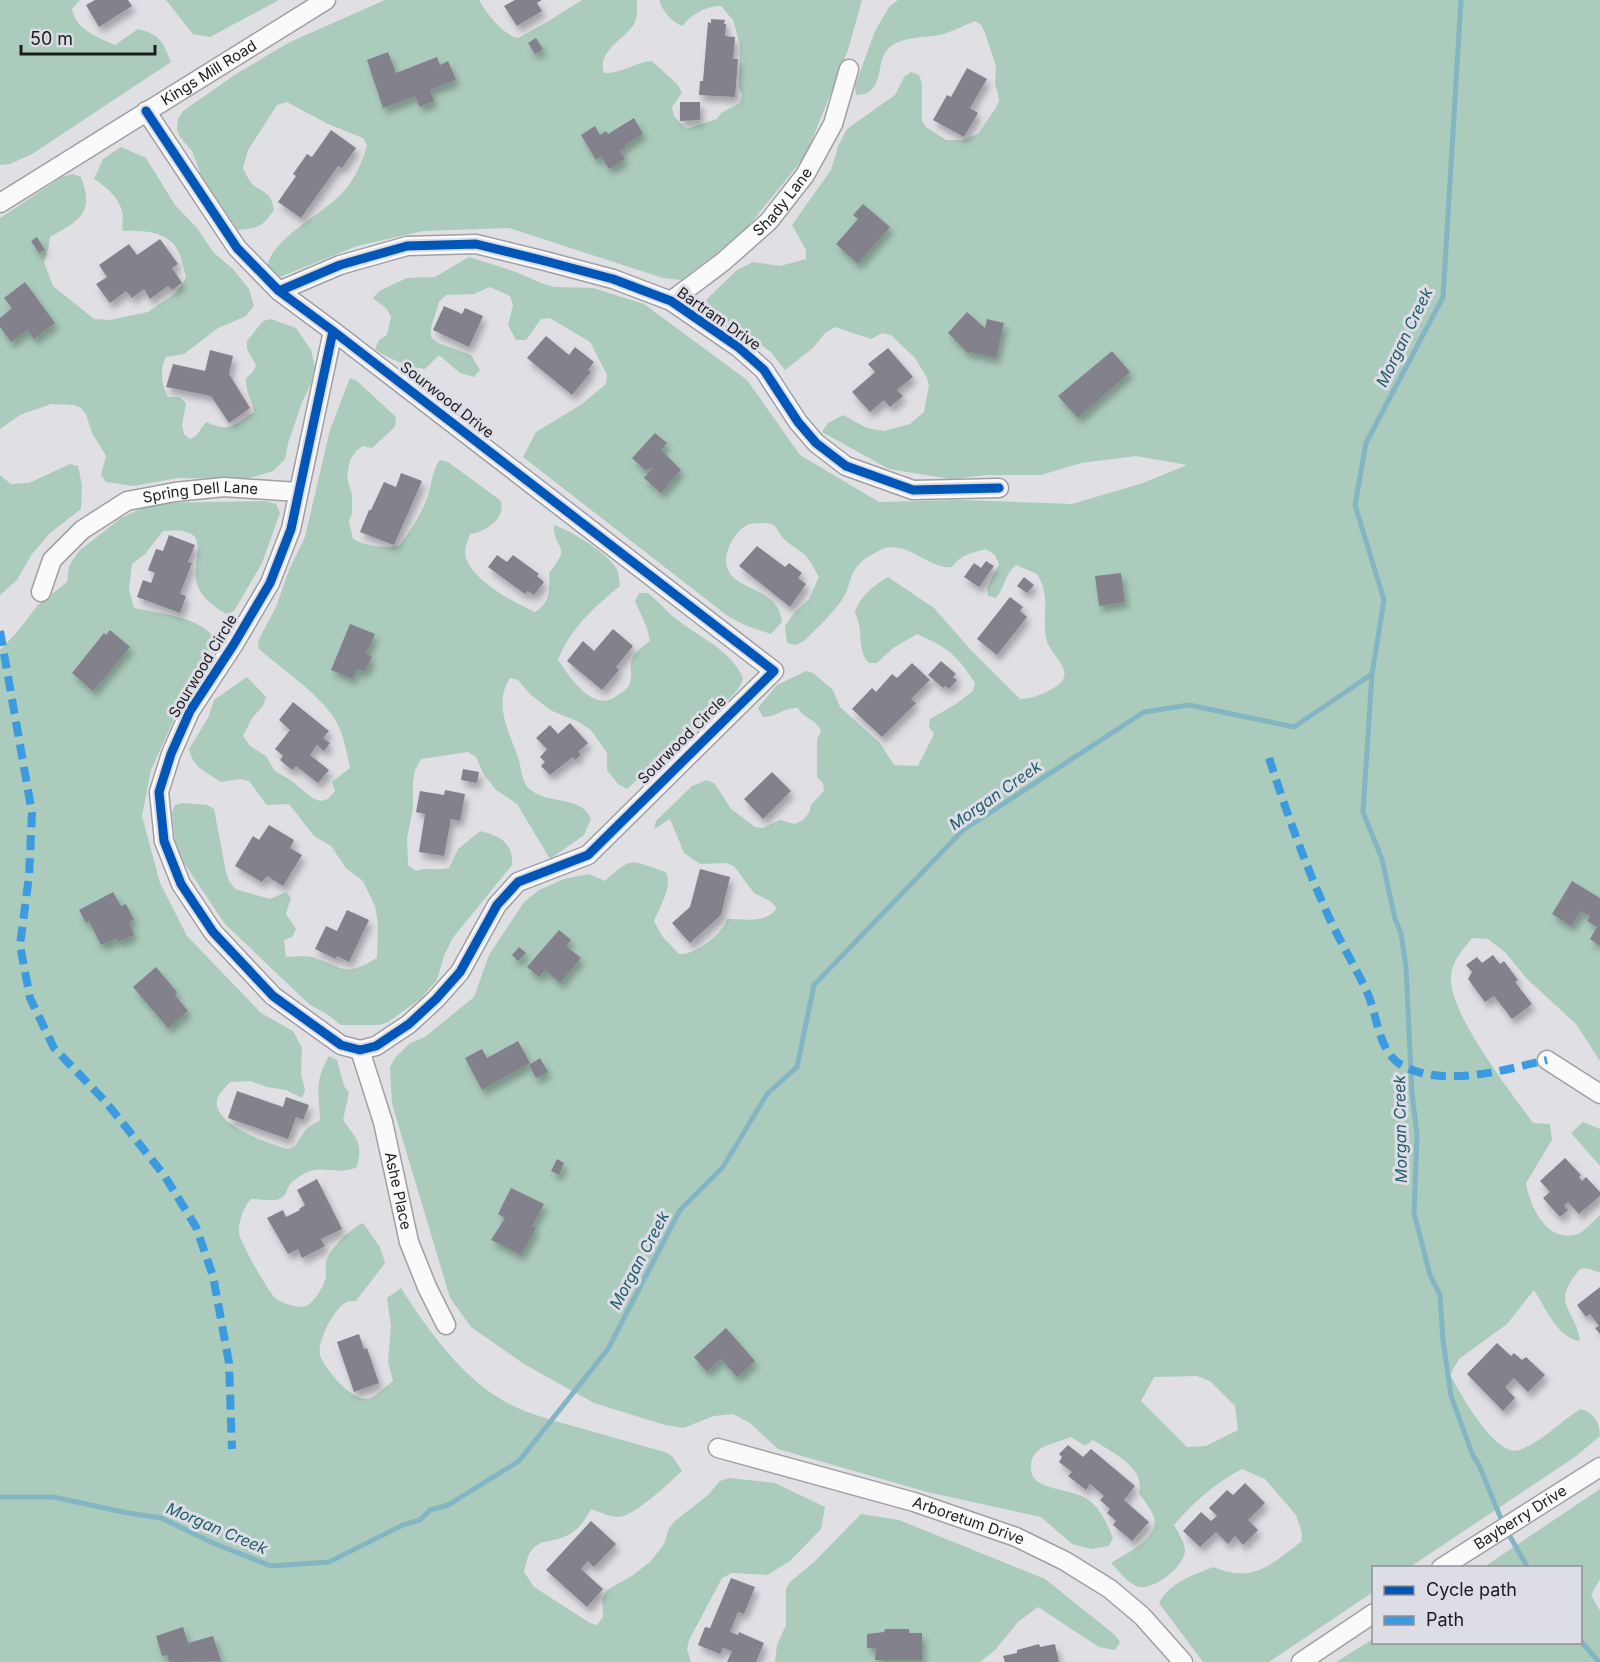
<svg xmlns="http://www.w3.org/2000/svg" width="1600" height="1662" viewBox="0 0 1600 1662" font-family="Inter,sans-serif">
	<defs>
		<filter id="shadow"><feDropShadow dx="3.5" dy="6" stdDeviation="3" flood-color="#0004"/></filter>
	</defs>
	<rect width="100%" height="100%" fill="#dfdfe4"/>
	<path fill="#abcbbc" fill-rule="evenodd" d="M0,0H80L72,9C76,30 97,37 115,45L138,29C161,35 163,42 171,62L32,154L10,164L0,165Z
		M166,0H279L210,37L193,34Z
		M385,0H479C488,15 501,33 518,38L547,22L582,0H637C637,9 638,20 632,27C621,41 597,52 604,73C622,74 635,62 652,61L678,85L682,93L672,107L674,116L686,129L717,119L721,113L740,103L742,95L739,87L740,45L733,20L721,6C707,5 691,15 682,26C672,22 662,11 659,0H862L848,50L806,155L741,235L681,280L663,278L509,228L423,231L357,246L280,277L267,267C273,236 325,214 346,189C355,178 363,160 367,146L363,138L328,124L287,102L277,105L248,150L243,168C246,174 249,181 253,185C266,194 271,192 274,210C262,227 259,228 238,230L202,178L192,151L180,137L177,129L178,119L183,111L236,74L290,42Z
		M898,0H1600V1061L1576,1024L1526,978L1506,953L1488,939L1472,938C1464,948 1455,958 1452,970C1441,1005 1512,1093 1533,1123L1550,1124L1552,1140L1526,1183C1530,1207 1547,1244 1578,1234C1585,1231 1594,1220 1600,1215V1272C1592,1272 1591,1267 1580,1269C1549,1306 1575,1306 1580,1341C1557,1338 1546,1308 1534,1290L1507,1324L1459,1359L1450,1375C1460,1392 1495,1458 1519,1450C1543,1442 1560,1421 1581,1409C1594,1413 1600,1423 1600,1436L1575,1457L1410,1567L1374,1568L1373,1592L1269,1662H1203L1159,1603C1170,1582 1192,1576 1213,1567C1254,1583 1269,1566 1301,1542L1302,1533L1296,1515L1265,1479L1242,1469C1215,1483 1194,1502 1174,1525C1178,1532 1185,1543 1185,1551C1184,1567 1155,1589 1140,1587C1130,1586 1118,1570 1111,1563C1125,1554 1160,1538 1154,1518C1152,1509 1144,1501 1139,1493C1146,1467 1111,1452 1093,1440L1085,1446L1071,1437C1055,1444 1030,1445 1031,1468C1031,1493 1074,1486 1091,1502C1102,1511 1107,1525 1113,1538L1109,1546L1091,1549L1072,1544L1041,1517L927,1492L778,1449L750,1423L733,1414L714,1416L683,1428L665,1425L594,1403L524,1364L471,1327L450,1298L392,1104L390,1067L395,1058L410,1043L425,1037L474,997L489,955L524,902L539,890L564,879L589,874L605,881C634,855 630,861 666,872C673,887 660,906 654,921L662,936L679,954C694,956 723,934 727,919C745,919 766,924 777,908L770,901L754,893L734,866L726,863L700,864L684,853L670,819L654,829L656,821L692,786L707,780L715,784L731,809L755,827L763,828L780,820L795,824L803,820L809,813L811,805L824,791L823,783L817,777V740L821,731C816,719 804,719 798,708C785,707 776,717 763,717L758,708L777,685L806,671L813,673L833,690L840,707L880,743L894,765L918,766L934,734L929,727L930,719L956,704L973,691L975,683C958,656 947,647 917,634L893,648L877,663H869C856,650 864,629 855,613C858,598 875,584 888,577L934,608L970,649L1020,699C1030,699 1041,695 1050,690C1084,673 1048,657 1046,637C1043,622 1047,606 1044,591C1043,585 1040,579 1037,574L1016,565C1005,574 1005,587 996,598L988,596L987,588L999,564L995,555L986,549C972,553 961,554 952,567C931,569 915,548 892,547C885,547 880,550 875,553C844,568 855,585 839,604C829,617 816,629 804,641L796,645L787,643L785,626L795,612L809,599L819,577C815,570 810,560 804,554C798,549 790,545 785,540C780,536 778,529 774,525C770,523 764,523 760,523C756,524 750,523 747,525C734,532 721,556 728,570C738,592 779,587 782,622L771,634L747,626L729,617L523,457L536,432L582,404L606,384L607,375L590,342L550,318L541,319L526,340H516L508,325L513,305L510,296L490,287L474,294L446,295L439,302L431,328V337L438,343L471,355L480,370L474,377L460,373L439,355L425,369C407,366 390,360 375,349L379,340L387,335L391,317L387,309L373,298L381,290L407,278L435,277L469,257L516,272L541,283L554,287L593,288L644,304L747,380L800,455L879,502L961,500L1072,504L1143,483L1187,465L1136,456L1081,463L1041,475H988L950,479L889,469L822,432L828,423L843,415L867,428L884,431L910,424L924,412L929,386L927,378L915,358L891,335L882,333L871,339L835,327L825,333L813,348L785,370L771,352L711,309L706,300L737,270L753,262L780,266L806,259V250L792,225L831,170L839,144L847,129L895,95L904,77L911,72L919,75L922,84V121L926,127L946,140H962L978,134L995,109L999,101L998,93L995,85L996,66L985,33L981,25L975,21C964,25 952,32 940,35C924,38 899,36 887,50C875,65 885,95 856,95L855,86L875,31L889,7ZM1197,1376L1210,1381L1235,1406L1238,1430L1206,1446L1187,1447L1141,1401L1154,1377Z
		M121,147L146,158L175,205L197,228L213,252L233,269L249,289L254,306L246,316L218,328L184,354L166,357C159,369 162,386 168,397H179L186,403L182,425L184,434L190,439L196,436L206,422C231,433 233,426 254,412C252,399 245,392 246,378L253,372L256,365L247,349V341L263,321L271,319L296,328L311,350L315,367L311,384L303,400L288,443L285,459L273,471L247,479L178,478L133,486L106,482L101,475L106,456L92,433L86,414L81,408L74,405L51,404L20,415L0,429V218L62,177L73,174L81,177C95,214 79,220 50,237L49,246L44,262L53,286L94,319L110,320L148,312L177,292L186,278C184,269 182,259 178,251C169,231 142,230 123,231C121,222 124,218 122,212C120,198 105,186 94,179L103,159Z
		M350,378L357,381L396,417L395,427L372,448L363,446L356,451L350,460L347,477L352,495V513L349,522L353,539C369,547 382,548 399,546C411,530 421,515 428,496C432,484 432,470 440,460L448,462L500,500C508,517 486,532 470,534C468,540 465,547 465,552C466,578 515,603 535,612C551,602 550,589 549,573C574,542 553,552 554,525C573,532 605,551 616,568C619,572 619,580 620,586C595,606 569,630 558,660C570,677 592,712 615,697C620,693 627,690 629,685C633,677 630,670 631,662C633,653 643,646 650,641L647,628L635,601L639,593H648C658,601 666,611 676,619C699,637 731,650 743,678C737,698 717,707 702,720C692,730 683,741 673,750C657,763 642,775 627,789L618,784L607,770V753L591,730L577,721L550,710L529,693L518,680L510,678C493,704 509,732 518,757C522,769 521,784 532,791C551,805 581,795 591,819L584,835L550,859L517,804L496,790L484,775L476,757L468,752L421,759L415,770L413,781V809L407,838L408,865L416,871C428,867 438,871 449,868L458,849L480,831C500,836 513,842 512,865L452,939L444,956L437,980L420,999L388,1022L379,1025H341L327,1014L310,1005L225,924L182,860L175,842L172,813L175,805L183,803L207,805L214,809L226,872L229,881L235,889L270,899L286,892L291,898L286,914L296,929L292,937L284,940L286,957C295,957 306,955 315,958C347,969 344,977 377,958L378,924L375,906L363,881L346,868L331,846L314,836L289,804L267,805L249,781L240,779L221,782C206,772 193,768 189,749L208,718L214,700L247,677L266,697L263,706L252,718L243,736L250,746L266,756L275,771L292,781L312,798L320,801L328,799L335,791L332,782L350,768C346,750 343,729 332,715C313,689 283,670 259,649L258,641L276,607L289,570L305,537L330,430Z
		M70,464L78,466L82,485L81,509L50,533L32,554L17,580L0,595V475L11,484L29,483Z
		M266,501L276,504L280,513L262,563L234,611L226,614C214,606 201,598 197,584C189,558 218,526 163,531L145,554L132,564L129,589L134,608C158,613 204,617 216,641L204,667L188,688L151,770L142,816L160,883L187,936L261,1013L293,1031L302,1048L301,1074L305,1090L302,1098L286,1090L267,1087L251,1081L230,1082C227,1086 220,1092 218,1097C207,1123 271,1145 289,1149L296,1145L306,1129L320,1120C319,1091 314,1082 329,1056L337,1060L344,1086L349,1093L343,1120C357,1140 363,1142 357,1167C339,1176 323,1164 305,1173C301,1175 293,1181 290,1184C286,1190 287,1196 279,1199C272,1202 259,1199 251,1199C244,1206 238,1222 239,1233C240,1242 268,1291 275,1298C281,1303 299,1309 306,1306C314,1303 325,1285 326,1276C326,1272 325,1267 326,1262C329,1249 351,1228 363,1223L380,1247L385,1263L356,1301C353,1301 349,1301 347,1302C334,1308 317,1341 320,1355C324,1368 354,1405 370,1398C378,1395 386,1386 393,1381L388,1362L391,1326L387,1298L401,1288C427,1329 460,1375 502,1400C526,1414 554,1421 580,1428C608,1436 636,1444 665,1452L672,1456L682,1471C670,1482 634,1517 618,1517C610,1517 600,1512 591,1509C585,1520 578,1531 566,1536C555,1542 540,1539 532,1550C527,1555 526,1565 524,1572L534,1587L590,1623L597,1625L603,1617L602,1599L607,1590L632,1576L651,1561L664,1544L669,1528L675,1521L708,1495L720,1481L730,1478L775,1483L825,1507L821,1529L790,1561L767,1575L732,1573L722,1578L689,1640L687,1649L691,1662H0V650L18,631L38,605L67,582L69,566L79,551L121,518L153,503Z
		M1583,1122L1600,1129V1166L1571,1133Z
		M1600,1489V1579L1591,1595L1600,1611V1662H1336L1373,1639L1374,1642H1580V1568L1484,1567Z
		M861,1514L899,1520L1045,1579L1115,1635L1120,1642L1115,1650L1099,1647L1038,1607L1018,1622L996,1649L980,1662H775L777,1645L786,1625V1589L790,1582L815,1561Z"/>
	<g fill="none" stroke-linecap="round" stroke-linejoin="round">
		<path stroke="#83b6c2" stroke-width="5" d="M1372,674L1363,812L1382,859L1395,919L1401,933L1406,967L1412,1093L1417,1135L1414,1213L1430,1275L1440,1295L1443,1340L1451,1396L1473,1456L1479,1465L1504,1526L1528,1568
			M0,1497H53L128,1513L161,1518L213,1543L271,1566L329,1562L403,1525L420,1520L430,1510L448,1505L519,1461L608,1349L680,1210L723,1167L767,1094L797,1067L814,985L963,830L1144,712L1189,705L1294,727L1372,674L1384,600L1355,505L1366,443L1443,297L1461,0
			M1580,1640L1599,1662"/>
	</g>
	<path fill="#83818c" filter="url(#shadow)" d="M95,0H128L132,6L99,27L86,5Z
		M515,0H542L537,3L542,11L517,26L504,6Z
		M711,19L725,20L724,24H726L725,36L735,37L733,59H738L735,97L699,95L700,81H703L708,22L711,23Z
		M536,38L543,49L535,54L528,43Z
		M388,52L396,73L437,57L440,65L448,61L456,80L430,90L434,101L420,107L415,96L383,108L367,60Z
		M967,68L987,79L970,108L978,113L964,137L933,120L947,95L951,97Z
		M680,102H700V120L680,121Z
		M634,118L643,134L625,145L626,147L620,151L625,159L609,169L601,156L596,160L581,135L595,126L600,135L606,131L608,134Z
		M331,130L356,148L342,168L338,166L301,218L278,202L296,176L293,174L307,154L312,157Z
		M863,204L890,227L858,264L836,244L858,219L853,215Z
		M37,237L45,250L39,253L31,241Z
		M160,239L178,264L172,268L182,283L172,290L168,286L150,299L144,289L132,298L126,291L110,303L96,284L107,277L99,265L129,244L137,255Z
		M25,282L55,323L34,339L27,330L11,342L0,327V318L12,308L4,298Z
		M444,306L462,314L465,308L483,316L469,347L433,330Z
		M967,312L985,328L987,319L1004,323L996,358L970,352L969,354L948,333Z
		M546,336L569,355L575,347L594,362L588,370L591,372L572,395L527,358Z
		M888,348L913,377L897,390L903,396L890,407L884,400L870,412L852,392L875,372L868,364Z
		M210,350L233,356L229,374L250,408L229,423L211,396L166,387L173,364L205,371Z
		M1112,351L1130,372L1078,418L1058,396Z
		M655,433L667,443L661,450L681,470L661,493L644,478L653,467L646,471L632,458Z
		M401,473L422,481L394,545L360,532L369,510H371L384,482L396,487Z
		M169,535L195,545L188,562L192,563L180,594L186,596L180,613L137,597L143,580L151,583L155,573L148,570L156,549L163,551Z
		M757,546L785,567L789,563L802,573L798,578L806,584L790,607L739,566Z
		M497,555L507,562L513,555L539,574L537,576L544,582L534,595L528,591L525,594L488,567Z
		M986,561L994,566L979,587L964,577L974,563L981,568Z
		M1121,573L1125,602L1099,606L1095,576Z
		M1024,577L1034,585L1027,593L1017,586Z
		M1010,597L1023,607L1020,611L1027,617L997,655L977,639Z
		M350,624L375,634L366,654L372,656L365,672L357,669L353,679L331,670Z
		M613,629L633,646L616,667L619,670L602,690L567,661L583,641L594,651Z
		M110,630L130,647L93,691L72,673L104,633L106,635Z
		M941,661L956,674L953,677L957,680L949,689L945,686L943,688L928,675Z
		M912,663L930,680L911,699L916,703L882,737L852,709L872,688L876,692L892,674L897,678Z
		M293,702L329,731L323,738L330,743L324,751L317,745L310,755L329,770L318,783L296,766L292,770L280,760L283,756L275,749L290,730L279,720Z
		M570,723L588,743L578,752L581,755L575,760L573,757L550,775L541,766L545,762L540,757L547,749L536,738L550,725L558,734Z
		M463,769L479,772L477,783L461,780Z
		M772,772L791,791L763,819L744,799Z
		M445,790L465,794L460,821L451,819L444,856L419,852L425,814L416,812L420,791L444,795Z
		M269,825L294,840L290,848L302,855L283,886L267,876L262,882L235,866L253,836L259,840Z
		M700,869L730,877L721,915L690,943L672,923L690,907Z
		M1572,881L1600,898V946L1590,939L1597,927L1587,921L1590,916L1581,911L1571,926L1552,914Z
		M113,892L121,906L126,904L134,920L129,922L134,935L118,942L117,938L101,945L89,921L86,923L79,910Z
		M347,910L369,920L349,962L337,956L336,959L315,949L326,926L337,931Z
		M559,930L571,940L566,946L581,958L560,983L545,970L539,977L527,967Z
		M519,947L526,953L518,961L512,955Z
		M1493,955L1500,964L1504,961L1518,980L1515,982L1532,1004L1512,1019L1494,996L1485,1002L1468,979L1472,972L1466,965L1477,957L1482,963Z
		M156,967L177,992L175,995L188,1011L168,1028L133,987Z
		M518,1041L530,1063L482,1090L465,1058L482,1049L487,1058Z
		M540,1058L548,1072L536,1078L529,1065Z
		M237,1091L283,1107L286,1097L309,1105L303,1120L296,1117L288,1139L228,1118Z
		M1565,1158L1581,1175L1579,1177L1582,1181L1586,1177L1600,1192V1196L1579,1214L1568,1202L1564,1206L1568,1210L1560,1217L1543,1198L1550,1192L1540,1181Z
		M557,1159L564,1163L559,1175L551,1171Z
		M317,1179L342,1229L321,1239L325,1246L302,1258L298,1249L288,1254L267,1218L283,1210L286,1217L300,1210L299,1209L305,1205L297,1190Z
		M511,1188L544,1204L532,1226L536,1228L521,1255L491,1240L505,1218L498,1214Z
		M1600,1287V1334L1595,1328L1599,1326L1590,1314L1586,1317L1577,1305Z
		M726,1328L755,1361L737,1377L721,1359L707,1372L694,1357Z
		M359,1334L364,1349L367,1348L379,1383L354,1392L337,1342Z
		M1497,1343L1511,1356L1514,1353L1522,1360L1526,1357L1545,1375L1528,1392L1514,1378L1505,1387L1515,1398L1503,1411L1467,1374Z
		M1068,1445L1083,1457L1091,1449L1135,1486L1124,1500L1149,1522L1132,1541L1113,1525L1116,1521L1107,1513L1110,1509L1100,1500L1104,1496L1090,1484L1086,1490L1068,1476L1072,1472L1059,1462L1062,1457L1059,1454Z
		M1245,1483L1265,1503L1248,1520L1258,1530L1243,1545L1235,1536L1228,1544L1216,1532L1200,1547L1183,1531L1201,1512L1211,1521L1217,1516L1209,1508L1227,1490L1233,1495Z
		M591,1521L616,1544L594,1567L588,1561L581,1569L603,1589L587,1607L546,1570Z
		M731,1578L755,1587L744,1614L738,1612L730,1632L738,1635L739,1632L764,1643L756,1662H727L732,1651L723,1648L720,1654L698,1645L705,1627L710,1628Z
		M183,1627L188,1643L213,1636L221,1661L169,1662L167,1655L162,1656L156,1636Z
		M885,1629H909V1633H922V1660H875L876,1648H867V1634L884,1632Z
		M1039,1644L1040,1647L1055,1644L1059,1662H1005L1003,1656L1017,1653V1650Z"/>
	<g fill="none" stroke-linecap="round" stroke-linejoin="round">
		<g stroke="#a0a0a4" stroke-width="21">
			<g id="minor">
				<path d="M146,111L237,248L279,291L333,331L774,671L588,855L518,882L497,905L460,972L436,999L409,1024L376,1046L360,1050L341,1045L273,996L213,932L181,884L164,841L159,792L171,754L190,711L234,644L270,583L291,529L333,331"/>
				<path id="s1" d="M0,203L326,0"/>
				<path d="M279,291L340,265L407,246L476,244L545,261L613,279L671,301L738,347L764,370L798,422L816,443L846,466L913,490L999,488"/>
				<path id="s2" d="M671,301L724,261L769,221L805,175L833,124L849,69"/>
				<path id="s3" d="M41,592L52,560L82,530L127,501L175,492L224,487L298,492"/>
				<path id="s4" d="M360,1050L383,1122L409,1242L427,1287L446,1325"/>
				<path d="M1547,1060L1600,1094"/>
				<path id="s5" d="M718,1448L914,1502L1016,1537L1065,1561L1110,1589L1142,1616L1183,1662"/>
				<path id="s6" d="M1441,1568L1600,1467"/>
				<path d="M1301,1662L1374,1613"/>
			</g>
		</g>
		<use href="#minor" stroke="#fafafb" stroke-width="18"/>
		<path stroke="#3c9be0" stroke-width="8" stroke-dasharray="15 8" stroke-linecap="butt" d="M0,631L32,813L29,876L20,945L30,998L54,1048L105,1101L164,1175L196,1227L213,1276L229,1363L232,1449
			M1269,758C1286,811 1305,864 1328,915C1340,942 1355,966 1367,992C1378,1016 1378,1055 1405,1067C1447,1087 1504,1070 1547,1060"/>
		<g stroke="#dddde6" stroke-width="13">
			<path id="cycleway" d="M146,111L237,248L279,291L333,331L774,671L588,855L518,882L497,905L460,972L436,999L409,1024L376,1046L360,1050L341,1045L273,996L213,932L181,884L164,841L159,792L171,754L190,711L234,644L270,583L291,529L333,331
				M279,291L340,265L407,246L476,244L545,261L613,279L671,301L738,347L764,370L798,422L816,443L846,466L913,490L999,488"/>
		</g>
		<use href="#cycleway" stroke="#0057b8" stroke-width="9"/>
	</g>
	<g text-anchor="middle" stroke-width="6" stroke-linejoin="round" paint-order="stroke">
		<g font-size="15" fill="#1c1c1f" stroke="#dddde6">
			<text dy="5" stroke="none"><textPath href="#s1" startOffset="246">Kings Mill Road</textPath></text>
			<text dy="5" stroke="none"><textPath href="#s2" startOffset="150">Shady Lane</textPath></text>
			<text transform="translate(719 319) rotate(35)" y="5">Bartram Drive</text>
			<text transform="translate(447 400) rotate(38)" y="5">Sourwood Drive</text>
			<text dy="5" stroke="none"><textPath href="#s3" startOffset="204">Spring Dell Lane</textPath></text>
			<text transform="translate(203 666) rotate(-59)" y="5">Sourwood Circle</text>
			<text transform="translate(682 740) rotate(-45)" y="5">Sourwood Circle</text>
			<text dy="5" stroke="none"><textPath href="#s4" startOffset="146">Ashe Place</textPath></text>
			<text dy="5" stroke="none"><textPath href="#s6" startOffset="94">Bayberry Drive</textPath></text>
			<text dy="5" stroke="none"><textPath href="#s5" startOffset="261">Arboretum Drive</textPath></text>
		</g>
		<g font-size="16" font-style="italic" fill="#205d68" stroke="#dddde6">
			<text transform="translate(1404 337) rotate(-64)" y="6">Morgan Creek</text>
			<text transform="translate(995 795) rotate(-35)" y="6">Morgan Creek</text>
			<text transform="translate(1400 1129) rotate(-91)" y="6">Morgan Creek</text>
			<text transform="translate(639 1260) rotate(-62)" y="6">Morgan Creek</text>
			<text transform="translate(217 1528) rotate(23)" y="6">Morgan Creek</text>
		</g>
	</g>
	<rect x="1372" y="1566" width="210" height="78" fill="#dddde6" stroke="#909096" stroke-width="1.5"/>
	<rect x="1384" y="1586" width="30" height="9" fill="#0057b8" stroke="#909096" stroke-width="1.5"/>
	<text x="1426" y="1596" font-size="18" fill="#1c1c1f">Cycle path</text>
	<rect x="1384" y="1616" width="30" height="9" fill="#3c9be0" stroke="#909096" stroke-width="1.5"/>
	<text x="1426" y="1626" font-size="18" fill="#1c1c1f">Path</text>
	<path d="M21 45v9h134v-9" fill="none" stroke="#1c1c1f" stroke-width="3"/>
	<text x="30" y="45" font-size="18" fill="#1c1c1f" stroke="#dddde6" stroke-width="4.5" paint-order="stroke">50 m</text>
</svg>
